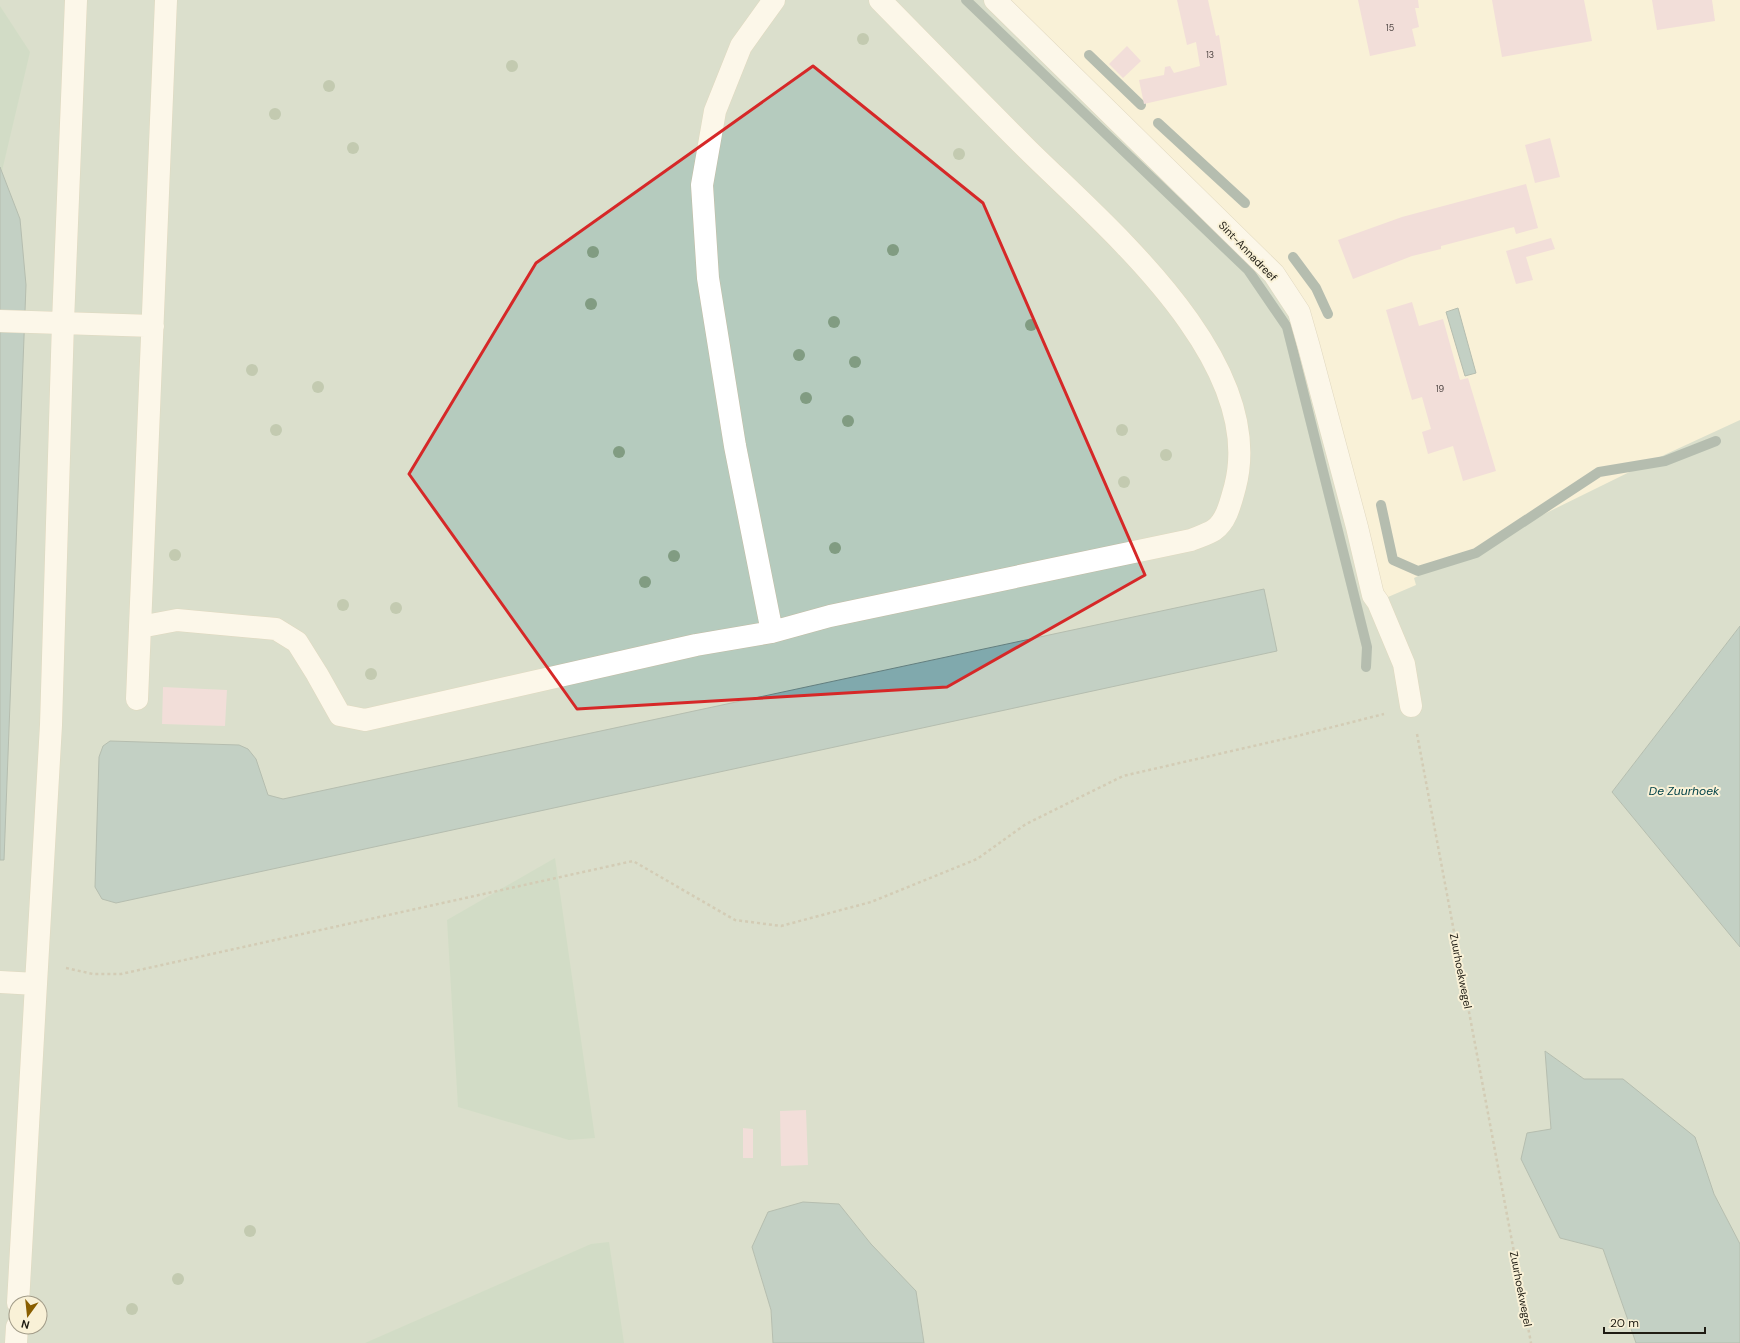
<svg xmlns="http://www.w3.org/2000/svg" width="1740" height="1343" viewBox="0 0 1740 1343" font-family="'DM Sans',sans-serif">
	<rect width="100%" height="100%" fill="#f9f1d7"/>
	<path fill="#b5cbbe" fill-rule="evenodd" d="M0,0H984L1255,264L1294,317L1367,606L1416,585L1414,578L1662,456L1740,420V626L1612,792L1740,947V1244L1714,1194L1623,1079H1584L1545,1051L1560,1238L1603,1249L1636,1343H924L915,1291L871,1244L839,1204L752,1247L771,1310L773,1343H0ZM16,1303H40V1327H16Z"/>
	<path fill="#a3c4b1" d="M0,6L30,52L2,171L0,167Z
		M555,858L595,1138L569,1140L458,1107L447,920Z
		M609,1242L624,1343H365L591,1244Z"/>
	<path fill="#80a9ad" stroke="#637f7f" d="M0,167L20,219L26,285L4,860H0Z
		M1458,308L1476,373L1465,376L1446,312Z
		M1264,589L1277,651L116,903L102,899L95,887L99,757L103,746L110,741L239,745L248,749L256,759L268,795L283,799Z
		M1740,626V947L1612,792Z
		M1545,1051L1584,1079H1623L1695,1137L1714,1194L1740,1244V1343H1636L1603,1249L1560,1238L1521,1159L1527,1133L1551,1129Z
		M803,1202L839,1204L871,1244L916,1291L924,1343H773L771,1310L752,1247L768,1212Z"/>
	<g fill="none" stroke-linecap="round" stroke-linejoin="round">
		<path stroke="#637f7f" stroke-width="10" d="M966,0L1248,270L1287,327L1367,647L1366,667
			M1089,55L1141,105
			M1158,123L1245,203
			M1293,257L1316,288L1328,314
			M1381,505L1393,560L1418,571L1476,553L1599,472L1665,461L1716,441"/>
	</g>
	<path fill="#e8c8db" d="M1177,0H1208L1216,36L1219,35L1227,85L1144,104L1139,80L1164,75L1165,67L1170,66L1174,73L1200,66L1196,42L1187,45Z
		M1358,0H1418L1419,8H1415L1419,27L1412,29L1416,46L1370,56Z
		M1492,0H1584L1592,41L1502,57Z
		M1652,0H1712L1715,21L1657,30Z
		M1127,46L1141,61L1123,78L1109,64Z
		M1550,138L1560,177L1535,183L1525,145Z
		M1526,184L1538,228L1516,234L1514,227L1441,246V249L1412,256L1353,279L1338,240L1402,217Z
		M1551,238L1555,249L1526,257L1533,280L1516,284L1506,251Z
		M1412,302L1419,326L1443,319L1460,380L1468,378L1496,471L1463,481L1453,446L1428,454L1422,432L1431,429L1422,397L1412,400L1386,310Z
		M163,687L227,690L225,726L162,724Z
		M806,1110L808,1165L781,1166L780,1111Z
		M743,1128L753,1129V1158H743Z"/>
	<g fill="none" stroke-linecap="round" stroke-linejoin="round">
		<g stroke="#c3bca4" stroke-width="23">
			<path id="minor" d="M995,0L1274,274L1299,312L1309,347L1357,527L1373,595L1378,602L1404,664L1411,706
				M0,321L153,326
				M140,627L177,620L276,629L297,642L317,674L340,715L365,720L696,645L772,632L830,616L1191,540C1198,537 1208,534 1214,530C1227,521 1231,501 1235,487C1268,361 1107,228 1028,150C978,100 929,50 880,0
				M772,632L735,446L708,278L702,185L715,111L741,46L774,0
				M137,699L166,0
				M0,982L36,984L18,1303
				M36,984L51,725L63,322L76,0
				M16,1343L17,1327"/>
		</g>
		<path stroke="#a59f8c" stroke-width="2.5" stroke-dasharray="3 3" stroke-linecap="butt" d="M1417,734L1531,1343
			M66,968L93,974H121L633,861L735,920L781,926L871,902L977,859L1026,824L1123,776L1297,736L1384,714"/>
		<use href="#minor" stroke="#fff" stroke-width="22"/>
	</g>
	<g fill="#819c82">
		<circle cx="863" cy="39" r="6"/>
		<circle cx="512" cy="66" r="6"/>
		<circle cx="329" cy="86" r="6"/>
		<circle cx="275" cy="114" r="6"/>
		<circle cx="353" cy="148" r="6"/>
		<circle cx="959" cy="154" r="6"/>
		<circle cx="893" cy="250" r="6"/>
		<circle cx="593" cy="252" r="6"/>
		<circle cx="591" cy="304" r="6"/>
		<circle cx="834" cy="322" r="6"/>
		<circle cx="1031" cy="325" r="6"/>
		<circle cx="799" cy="355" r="6"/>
		<circle cx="855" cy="362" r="6"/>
		<circle cx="252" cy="370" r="6"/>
		<circle cx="318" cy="387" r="6"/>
		<circle cx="806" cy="398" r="6"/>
		<circle cx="848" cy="421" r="6"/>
		<circle cx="276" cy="430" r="6"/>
		<circle cx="1122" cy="430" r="6"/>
		<circle cx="619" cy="452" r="6"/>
		<circle cx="1166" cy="455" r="6"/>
		<circle cx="1124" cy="482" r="6"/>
		<circle cx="835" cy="548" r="6"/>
		<circle cx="175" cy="555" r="6"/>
		<circle cx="674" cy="556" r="6"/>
		<circle cx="645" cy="582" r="6"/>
		<circle cx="343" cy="605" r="6"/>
		<circle cx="396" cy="608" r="6"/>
		<circle cx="371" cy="674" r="6"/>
		<circle cx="250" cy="1231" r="6"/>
		<circle cx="178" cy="1279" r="6"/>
		<circle cx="132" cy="1309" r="6"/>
	</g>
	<path d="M0 0H1740V1343H0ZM813,66L983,203L1145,575L947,687L577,709L409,474L536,263Z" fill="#f9f1d7" fill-opacity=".55" fill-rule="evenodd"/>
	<path fill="none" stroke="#d62828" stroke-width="3" stroke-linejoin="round" d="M813,66L983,203L1145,575L947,687L577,709L409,474L536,263Z"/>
	<g text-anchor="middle" stroke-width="4" stroke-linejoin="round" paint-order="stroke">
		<g font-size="9" fill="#514745">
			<text x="1390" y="31">15</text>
			<text x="1210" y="58">13</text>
			<text x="1440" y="392">19</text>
		</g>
		<g font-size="11" fill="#1f1c13" stroke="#f9f1d7">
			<text transform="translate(1248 251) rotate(46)" y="4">Sint-Annadreef</text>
			<text transform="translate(1461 971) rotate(79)" y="4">Zuurhoekwegel</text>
			<text transform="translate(1521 1289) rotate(79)" y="4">Zuurhoekwegel</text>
		</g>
		<g font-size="12" font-style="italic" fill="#004147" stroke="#f9f1d7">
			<text x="1684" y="795">De Zuurhoek</text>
		</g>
	</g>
	<g transform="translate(28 1315) rotate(195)"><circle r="19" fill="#f9f1d7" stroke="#a29c89"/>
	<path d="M0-3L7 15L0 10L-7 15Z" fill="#895e00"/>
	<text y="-6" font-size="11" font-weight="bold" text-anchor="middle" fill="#1f1c13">N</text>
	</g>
	<path d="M1604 1327v6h101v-6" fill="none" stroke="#1f1c13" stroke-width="2"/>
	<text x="1610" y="1327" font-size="12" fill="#1f1c13" stroke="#f9f1d7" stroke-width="3" paint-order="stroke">20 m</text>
</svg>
